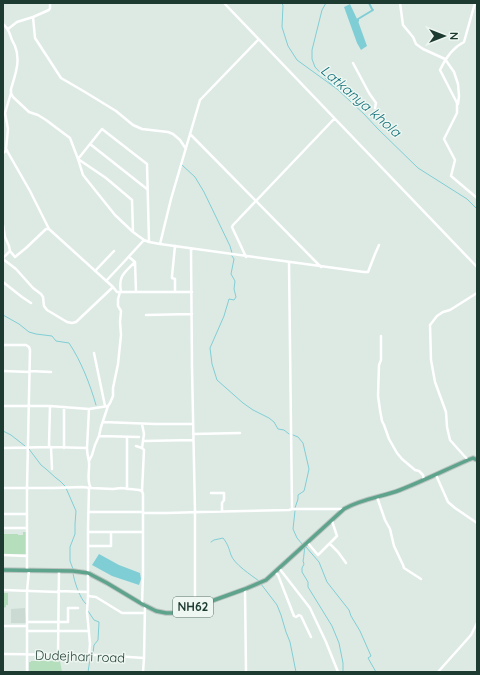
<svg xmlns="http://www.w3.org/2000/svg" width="480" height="675" viewBox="0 0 480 675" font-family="Quicksand,sans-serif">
	<rect width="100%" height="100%" fill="#ddeae4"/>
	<path fill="#cbdad2" d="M25,608L26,623H11V609Z"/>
	<path fill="#b4debc" d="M23,532H26V554H3V534H18V535H23Z
		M3,593H8V605H6V607L3,608Z
		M31,661H60L62,672H29V662H31Z"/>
	<path fill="#80ced5" d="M350,4L358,21L367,46L361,50L357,43L344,7Z
		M99,554L119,565L140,573L141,579L139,585L112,576L92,565Z"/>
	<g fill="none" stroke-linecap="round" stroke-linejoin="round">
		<path stroke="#80ced5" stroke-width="1" d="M281,3L283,5L282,27L288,46L297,60L337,89L364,114L378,129L418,168L467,199L477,209
			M326,3L322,10L312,50V59L315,67L333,86
			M182,165L195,177L204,192L230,246L232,253
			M232,256L234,259L231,274L235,281L234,289L236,297L234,300L229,299L224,316L210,348L212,364L217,380L243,403L253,410L269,418L274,422L278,429L284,430L289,434
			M3,315L19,324L29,332L36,334L52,336L56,341L69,343C81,361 90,384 96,405
			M3,431L11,435L25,446
			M293,435L298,437L303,443L309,469L305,487L304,491L298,495V499L295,508
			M29,449L41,465L46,469L56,478L60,481L65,486
			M66,488L76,511L75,524V534L70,547V561L73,569
			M295,511L293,529L297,538L303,545
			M211,542L214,540L223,538C228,544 229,549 231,555C234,564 251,575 259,581
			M305,547C304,551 304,557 303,561L304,564L302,568V572L308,582V587L332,626L339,643L343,663V672
			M306,547L319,562L327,582L349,610L351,616L360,631L371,656L368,658L376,672
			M73,573C74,581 80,599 86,604
			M261,584L277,605L281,615L286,632L290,642L296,672
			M88,611L94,620L99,622L98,640L94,645L93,653
			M88,672L90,659L92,656"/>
		<path stroke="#80ced5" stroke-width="2" d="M358,21V19L373,10L372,9L369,3"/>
		<g stroke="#bcc4c1" stroke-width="5.5">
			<path id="major" d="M3,570L73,571L88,573L107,583L142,604L156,611L166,613H173L195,607L245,589L266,580L344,509C361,499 382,497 400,490C423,481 445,470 468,460L473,458L477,460"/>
		</g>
		<path stroke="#fff" stroke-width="2.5" d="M224,3L477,267
			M400,3L403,25L413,37L416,44L423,49L445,59L454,72L458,84L459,96L458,104
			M475,3L464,42C452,48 445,59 440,70L457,103V113L444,139L455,160L451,176L477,198
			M33,17L35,38L61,78L85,92L116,111L133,125L142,129L168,132L173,134L180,140L186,149
			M3,24C10,30 9,33 12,40C13,42 14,44 15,46C21,61 15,75 11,89V93L13,97L29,112L38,115L46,120L70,138L78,159L83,175L115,215L133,232L144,240L149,242L160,244L364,272H368L375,254L379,245
			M8,29L17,22L33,17L49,10L50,8V3
			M353,63L369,93L376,103L375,108
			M11,93L5,113L8,129L6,149L30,191L49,229L113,287L117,292H120L118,299V306L121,311L120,322L121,335L118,364L113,388V396L110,403L108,406L89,409L87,448
			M190,134L321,267
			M90,144L147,189
			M3,153L7,150
			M3,225L5,237L9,246L10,251L15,257L26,248L46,229H49
			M133,232L132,200L106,178L78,159L102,129L147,164L149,242
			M160,244L171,199L200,100L258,40
			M175,246L172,276V278L175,279V292
			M192,249L191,250L192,368L195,512V607
			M129,257L135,262L136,292
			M246,257L232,227L233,225L334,119
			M3,258L10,251
			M3,259L16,269L33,288L41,294L43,297L44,306L47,310L67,322L72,323L76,322L113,287
			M289,263L292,509
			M95,271L114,251
			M106,281L122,264L144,240
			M3,282L22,297L31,303
			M120,292H192
			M121,292C118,276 124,273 135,262
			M146,315L192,314
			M381,336V360L379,365L378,396L380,410L382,421L384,425L389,439L397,453L402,459L415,470L419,471L423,475L424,480
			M3,345H26L29,347L30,350L27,488V570
			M94,353L105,406
			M3,371L30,372
			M30,371L51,372
			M3,406H50L89,409
			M50,406L49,445V446L51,447L52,469
			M103,422L155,424H193
			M142,424L144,434L142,448
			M193,434L240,433
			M99,436L139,437
			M144,441L193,440
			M136,446L142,448L144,450L142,491
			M3,448L51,447L87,448C87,453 88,457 89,462C90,470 86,481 91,488L113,489L121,488L139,490L142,491L143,494V512L145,513H167L201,512L289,510L292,509H342
			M64,448V407
			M468,460L458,449L450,440L447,427L446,412L435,382L431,360L430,325L437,316L443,312L450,310L477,293
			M89,461L92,455L95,445L99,436L101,427L108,406
			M436,475L448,502L455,508L477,523
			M3,488H54L82,487L91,488
			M127,489V437
			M211,493H224V500L222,503V511
			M377,497L385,520L390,529L394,546L403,565L404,568L421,579
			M89,512H143V575L142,604
			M3,514H27
			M3,528H27
			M88,532H111
			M307,542L318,555L337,536L332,521
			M330,544L338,552L346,563
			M88,546H111V532H143
			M3,555L26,556
			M279,568L310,608L326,642L338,672
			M275,572L278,575L294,616L296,617L299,615L301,616L311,637
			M245,589L246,672
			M3,590L58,592
			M58,591L88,592
			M88,596L96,597L122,613H144
			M27,622H68V608H78
			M3,626H27
			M27,631H89
			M3,654L99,655L144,658L143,672
			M58,654L59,571
			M89,655L90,644L87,612L88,596V528L89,488
			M144,658L145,605
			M27,672V591L29,570
			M438,672L471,635L477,623"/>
		<use href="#major" stroke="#5ea48d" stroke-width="3.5"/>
	</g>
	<g text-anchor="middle" stroke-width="3" stroke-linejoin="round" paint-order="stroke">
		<rect fill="#eef7f2" stroke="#5c736b" stroke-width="1" x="173" y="597" width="40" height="20" rx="3"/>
		<g font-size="12" font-weight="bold" fill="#1e3b31">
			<text x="193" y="611">NH62</text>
		</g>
		<g font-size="13" fill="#1e3b31" stroke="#eef7f2">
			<text transform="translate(80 656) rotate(2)" y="5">Dudejhari road</text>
		</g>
		<g font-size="14" font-style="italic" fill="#14717a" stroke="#eef7f2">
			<text transform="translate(361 101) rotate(41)" y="5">Latkanya khola</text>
		</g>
	</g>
	<rect width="480" height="675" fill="none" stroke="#1e3b31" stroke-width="8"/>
	<g transform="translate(444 36) rotate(90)" stroke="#eef7f2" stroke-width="3" paint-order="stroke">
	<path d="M0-3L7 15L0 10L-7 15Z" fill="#1e3b31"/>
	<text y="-6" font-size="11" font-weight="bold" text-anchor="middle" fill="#1e3b31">N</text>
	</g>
</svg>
